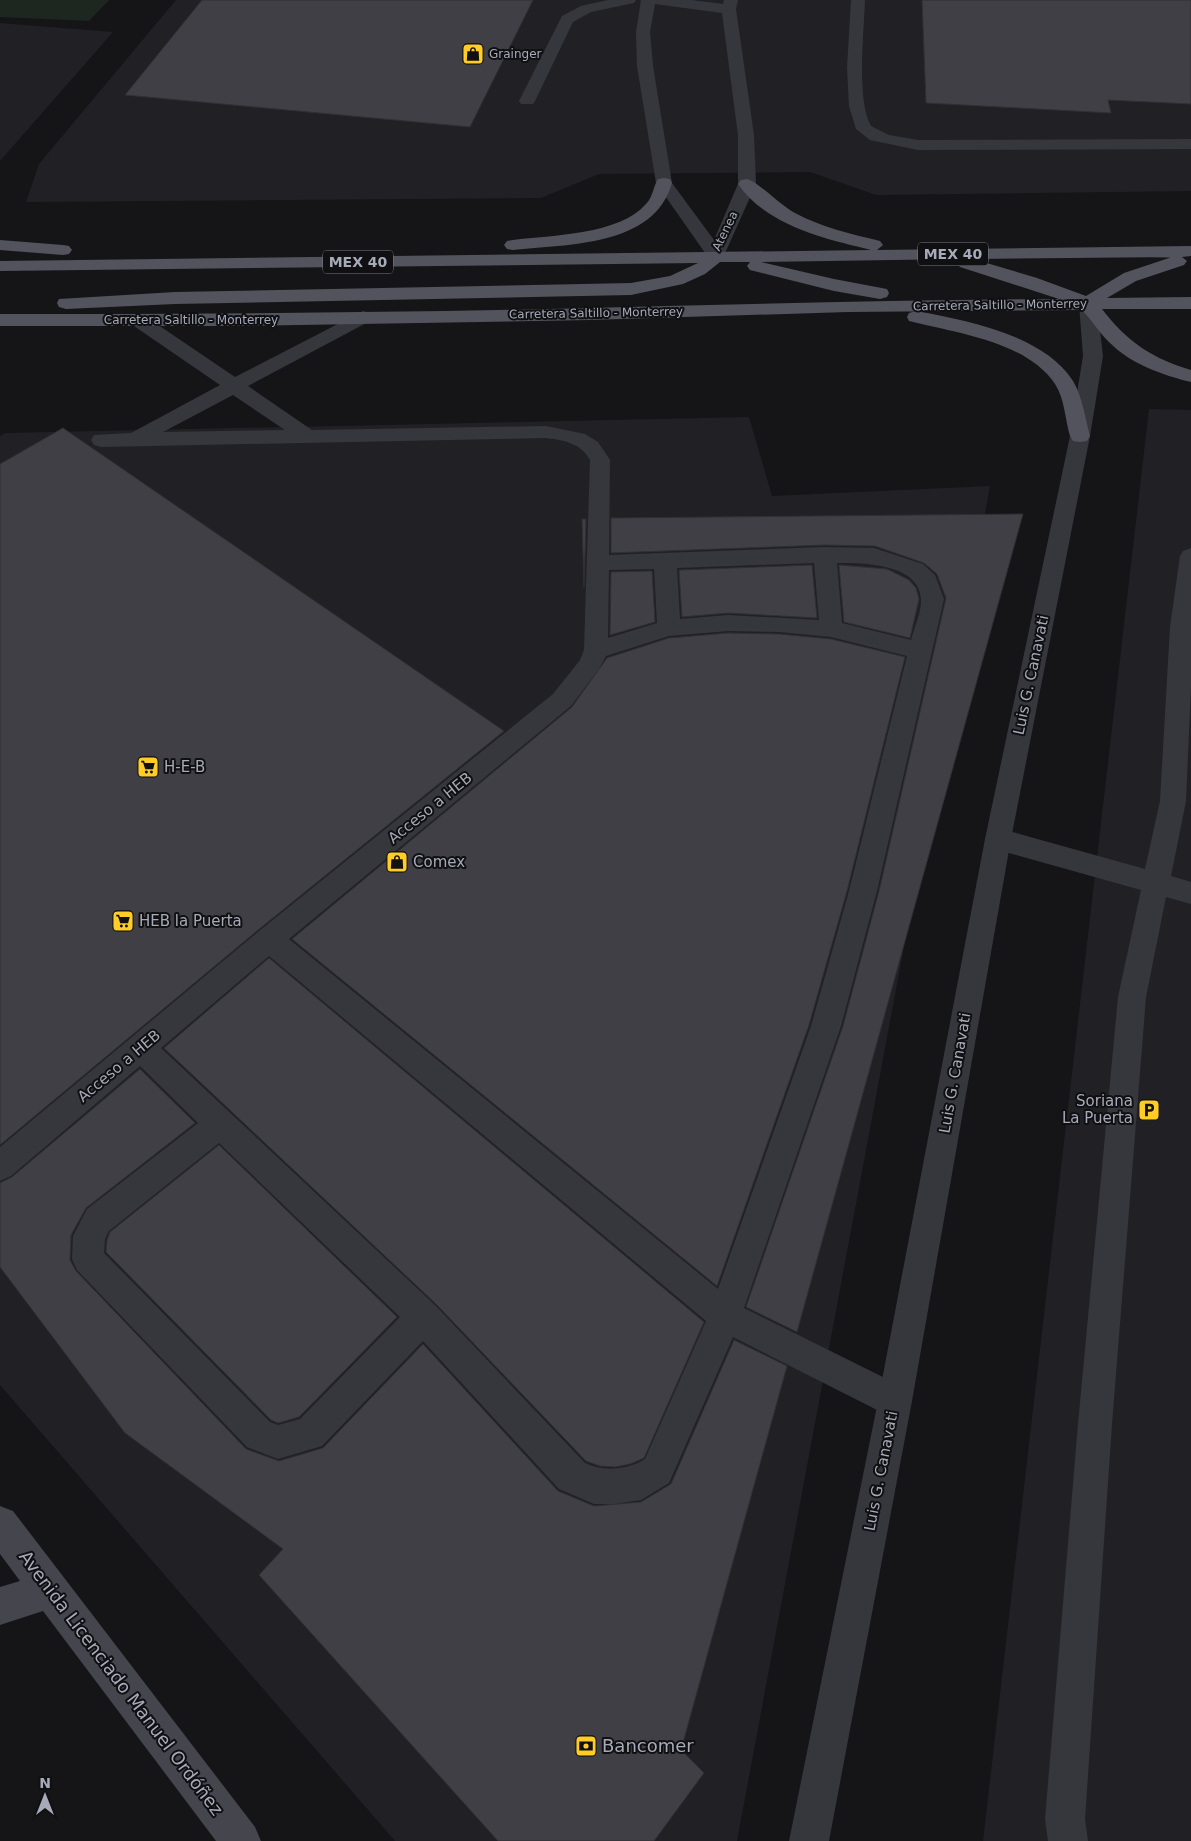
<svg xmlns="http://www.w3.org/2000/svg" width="1191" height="1841" viewBox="0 0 1191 1841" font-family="'DejaVu Sans',sans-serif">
	<rect width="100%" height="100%" fill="#151517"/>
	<path fill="#212125" d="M176,0H1191V191L876,195L810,172L599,174L541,198L26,202L39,164Z
		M0,23L113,32L0,161Z
		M1149,409L1191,410V1841H983Z
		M749,417L772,496L990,486L737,1841H395L0,1385V436L5,433Z"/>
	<path fill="#1d261f" d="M0,0H109L89,21L0,17Z"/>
	<path fill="#3f3f45" stroke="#302f34" d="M202,0H533L470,127L125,95Z
		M922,0H1191V104L1108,100L1111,113L926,103Z
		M63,428L504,731L258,930L0,1145V464Z
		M1023,514L797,1332L746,1307L843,1026L879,891L946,598L937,574L924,563L875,546L825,545L611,553V518Z
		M582,519H586L584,587Z
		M812,565L817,618L728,613L682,617L679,570Z
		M839,565L887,569L909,580L916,588L919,599L910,638L844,622Z
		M652,571L655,622L610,635L611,572Z
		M728,633L779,634L831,639L905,657L847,891L809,1025L717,1286L292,939L572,707L607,658L669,638Z
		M269,958L704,1322L644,1458L630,1464L615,1467L600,1466L586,1461L436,1304L164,1048Z
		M140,1069L195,1123L86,1208L71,1235L70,1260L76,1271L246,1449L279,1461L323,1448L423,1344L558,1491L594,1506L641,1502L671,1484L734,1340L787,1366L681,1750L704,1773L654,1841H498L259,1575L283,1549L125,1433L0,1267V1183L12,1177Z
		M219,1145L397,1317L299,1417L278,1423L271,1420L106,1252L107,1240L110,1232Z"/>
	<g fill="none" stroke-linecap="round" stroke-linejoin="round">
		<path fill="#36363d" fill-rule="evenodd" d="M608,0H636L634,3L591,12L573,22L535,101L533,104H521L519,101L562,16L581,6Z
			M641,0H691L723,4L724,0H738L736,9L754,135L756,184L722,260H710L656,183L637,66L636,32ZM655,4L722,13L738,135V184L714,240L672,183L653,66L650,32Z
			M851,0H865C864,32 856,99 871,126L889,135L918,140L1191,139V149L918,150L870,140L856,129L849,106L847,68Z
			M363,311L370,313L372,317L370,321L248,386L312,430L546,426L585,434L598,442L610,460L609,555L825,547L874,548L923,564L935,575L944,599L877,891L841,1026L744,1308L907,1389L912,1401L907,1413L895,1418L883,1413L733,1337L669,1483L641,1500L614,1504H594L559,1489L423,1341L322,1446L278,1459L247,1447L77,1270L72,1259L73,1236L87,1209L198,1123L140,1066L11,1176L0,1181V1147L259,931L553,694L580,660L584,650L590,460C581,443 563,440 546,438L101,447L94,445L91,440L94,435L131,433L220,385L131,324L129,320L131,316H145L235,377ZM233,395L285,430L163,432ZM814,563L819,620L728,615L680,619L677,568ZM837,563C862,563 919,563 921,599C922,611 914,628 911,640L842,623ZM654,569L657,623L608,638L609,570ZM728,631L779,632L831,637L907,656L849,891L811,1026L718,1289L289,939L571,706L599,669L606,656L669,636ZM269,956L706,1321L645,1459C628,1470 603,1472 585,1463L435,1305L161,1048ZM219,1143L400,1317L300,1419L278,1425L270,1422L104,1253L105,1239L109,1231Z
			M1191,548V687L1186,801L1171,876L1191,882V904L1166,897L1146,997L1112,1424L1085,1819L1088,1841H1048L1045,1819L1078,1424L1118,997L1141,890L998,850L989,846L985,839L989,832L998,828L1145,869L1160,801L1170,627L1180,556L1183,551Z"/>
		<path fill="#36363d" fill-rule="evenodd" d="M1088,298L1095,300L1097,304L1103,356L1090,436L1011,839L912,1401L829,1841H789L878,1401L985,839L1070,436L1083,356L1079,304L1081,300Z"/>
		<path fill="#44454d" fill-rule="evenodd" d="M0,1506L13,1511L255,1827L261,1841H216L43,1611L0,1625V1587L20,1581L0,1554Z"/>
		<path fill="#52535c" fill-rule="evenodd" d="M664,178L670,179L672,183C654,247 567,244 513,250L507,249L504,245L507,241L513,240C552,235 619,235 646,204C653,197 653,187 658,179Z
			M747,179C757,181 781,206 795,213C821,227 851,234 880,241L883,245L877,250L1191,246V256L1182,257L1187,261L1184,265L1136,281L1107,298L1191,297V309H1102C1126,341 1153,359 1191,370V382C1162,375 1131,364 1110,343C1099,333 1092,320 1082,310L848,312L590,320L242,326H0V314C197,314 394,313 591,308C747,304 903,300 1059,299L960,267L957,263L959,259L761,262L834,279L887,289L889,293L887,297L880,299L834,291L750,270L747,266L750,262H720L705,274L683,284L631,295L175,304L66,309L59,307L57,303L59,299L175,292L631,283L670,276L698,263L0,271V261L871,250C825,239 767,226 738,184L741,180ZM1172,257L1124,273L1086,296L1037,278L973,259L1174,257Z
			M0,240L63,245L69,246L72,250L69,254L63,255L0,250Z
			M916,311C966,320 1044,335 1073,381C1083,398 1085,418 1090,436L1087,441L1080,442L1073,441L1070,436C1065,420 1065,399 1055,384C1026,341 956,333 909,321L907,317L909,313Z"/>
	</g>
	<defs>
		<g id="shop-square" transform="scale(1.125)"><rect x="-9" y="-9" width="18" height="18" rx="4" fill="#ffcd26" stroke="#101012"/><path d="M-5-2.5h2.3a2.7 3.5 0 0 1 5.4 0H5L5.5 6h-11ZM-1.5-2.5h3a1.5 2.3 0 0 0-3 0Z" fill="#111"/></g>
		<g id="supermarket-square" transform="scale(1.125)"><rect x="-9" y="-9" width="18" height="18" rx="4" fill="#ffcd26" stroke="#101012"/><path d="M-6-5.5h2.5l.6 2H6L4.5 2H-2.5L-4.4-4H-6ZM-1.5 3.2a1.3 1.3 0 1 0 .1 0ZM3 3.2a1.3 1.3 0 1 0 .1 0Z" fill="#111"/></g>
		<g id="parking-square" transform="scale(1.125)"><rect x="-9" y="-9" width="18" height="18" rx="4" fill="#ffcd26" stroke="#101012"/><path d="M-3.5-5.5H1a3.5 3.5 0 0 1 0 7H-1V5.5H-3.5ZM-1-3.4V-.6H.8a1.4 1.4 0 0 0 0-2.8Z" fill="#111"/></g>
		<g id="bank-square" transform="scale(1.125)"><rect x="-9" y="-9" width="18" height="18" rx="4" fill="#ffcd26" stroke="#101012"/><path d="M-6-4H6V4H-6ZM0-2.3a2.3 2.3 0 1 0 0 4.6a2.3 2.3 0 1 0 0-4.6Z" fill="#111"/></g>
	</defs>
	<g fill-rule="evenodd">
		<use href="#shop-square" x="473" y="54"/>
		<use href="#supermarket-square" x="148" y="767"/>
		<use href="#shop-square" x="397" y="862"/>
		<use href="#supermarket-square" x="123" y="921"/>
		<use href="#parking-square" x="1149" y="1110"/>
		<use href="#bank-square" x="586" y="1746"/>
	</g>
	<g text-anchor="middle" stroke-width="4" stroke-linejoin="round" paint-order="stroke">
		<g font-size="12" fill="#a6aab9" stroke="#101012" text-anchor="start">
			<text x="489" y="58">Grainger</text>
		</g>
		<g font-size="12" fill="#a6aab9" stroke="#101012">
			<text transform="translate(725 231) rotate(-64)" y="4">Atenea</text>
			<text transform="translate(1000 305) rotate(-1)" y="4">Carretera Saltillo - Monterrey</text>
			<text transform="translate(596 313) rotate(-1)" y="4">Carretera Saltillo - Monterrey</text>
			<text x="191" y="324">Carretera Saltillo - Monterrey</text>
		</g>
		<g fill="#101012" stroke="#797c87" stroke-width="1">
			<rect x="918" y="242.5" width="70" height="23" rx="4"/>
			<rect x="323" y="250.5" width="70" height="23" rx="4"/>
		</g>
		<g font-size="14" font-weight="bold" fill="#a6aab9">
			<text x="953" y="259">MEX 40</text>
			<text x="358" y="267">MEX 40</text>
		</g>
		<g font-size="15" fill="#a6aab9" stroke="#101012">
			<text transform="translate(1031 675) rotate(-78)" y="5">Luis G. Canavati</text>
			<text transform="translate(430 808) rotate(-39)" y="5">Acceso a HEB</text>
			<text transform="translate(119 1066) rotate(-40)" y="5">Acceso a HEB</text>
			<text transform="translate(955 1073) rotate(-80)" y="5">Luis G. Canavati</text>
			<text transform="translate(881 1471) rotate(-79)" y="5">Luis G. Canavati</text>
		</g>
		<g font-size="15" fill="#a6aab9" stroke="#101012" text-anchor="start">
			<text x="164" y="772">H-E-B</text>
			<text x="413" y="867">Comex</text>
			<text x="139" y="926">HEB la Puerta</text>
			<text x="1133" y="1106" text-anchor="end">Soriana<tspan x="1133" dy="17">La Puerta</tspan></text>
		</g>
		<g font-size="18" fill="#a6aab9" stroke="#101012">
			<text transform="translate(121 1683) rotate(53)" y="6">Avenida Licenciado Manuel Ordóñez</text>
		</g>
		<g font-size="18" fill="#a6aab9" stroke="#101012" text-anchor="start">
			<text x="602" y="1752">Bancomer</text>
		</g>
	</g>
	<g transform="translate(45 1796)" stroke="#101012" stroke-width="4" paint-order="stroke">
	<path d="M0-4L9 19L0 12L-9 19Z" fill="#a6aab9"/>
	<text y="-8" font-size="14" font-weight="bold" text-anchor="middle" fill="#a6aab9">N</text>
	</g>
</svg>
